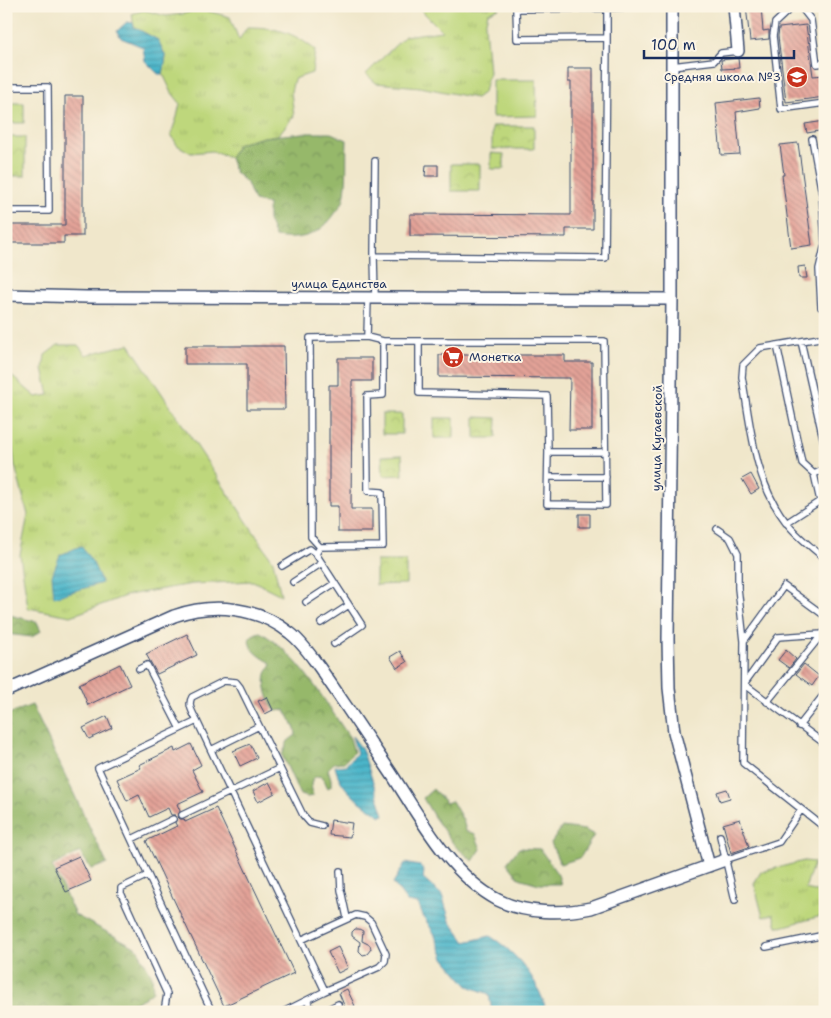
<svg xmlns="http://www.w3.org/2000/svg" width="831" height="1018" viewBox="0 0 831 1018" font-family="'Shantell Sans',sans-serif">
	<defs>
		<pattern id="grass-tufts" width="24" height="20" patternUnits="userSpaceOnUse" patternTransform="scale(1.25)"><rect width="24" height="20" fill="#bed77b"/><path d="M3 7l-1-3M5 7V3M7 7l1-3M15 17l-1-3M17 17v-4M19 17l1-3" fill="none" stroke="#a3b96d"/></pattern>
		<pattern id="forest-crowns" width="20" height="18" patternUnits="userSpaceOnUse" patternTransform="scale(1.25)"><rect width="20" height="18" fill="#96b86b"/><path d="M2 6a3 3 0 1 1 6 0M12 15a3 3 0 1 1 6 0" fill="none" stroke="#7a965b"/></pattern>
		<pattern id="park-crowns" width="20" height="18" patternUnits="userSpaceOnUse" patternTransform="scale(1.25)"><rect width="20" height="18" fill="#bed77b"/><path d="M2 6a3 3 0 1 1 6 0M12 15a3 3 0 1 1 6 0" fill="none" stroke="#a3b96d"/></pattern>
		<pattern id="water-rules" width="6" height="5" patternUnits="userSpaceOnUse" patternTransform="scale(1.25)"><rect width="6" height="5" fill="#4bb5c9"/><path d="M0 2.5h6" fill="none" stroke="#3e94a6"/></pattern>
		<pattern id="building-back-hatch" width="6" height="6" patternUnits="userSpaceOnUse" patternTransform="scale(1.25)"><rect width="6" height="6" fill="#e4a398"/><path d="M-1 5l2 2M0 0l6 6M5-1l2 2" fill="none" stroke="#b8857f"/></pattern>
	</defs>
	<rect width="100%" height="100%" fill="#fcf5e5"/>
	<filter id="ink" filterUnits="userSpaceOnUse"><feTurbulence type="fractalNoise" baseFrequency=".02" numOctaves="2"/><feDisplacementMap in="SourceGraphic" scale="10" xChannelSelector="R" yChannelSelector="G"/><feConvolveMatrix kernelMatrix="1 2 1 2 8 2 1 2 1" color-interpolation-filters="sRGB"/></filter>
	<filter id="wash" filterUnits="userSpaceOnUse"><feTurbulence type="fractalNoise" baseFrequency=".0096" numOctaves="4" result="noise"/><feDisplacementMap in="SourceGraphic" scale="20" xChannelSelector="R" yChannelSelector="G"/><feGaussianBlur stdDeviation="1.12" result="paint"/><feColorMatrix in="noise" values="0 0 0 0 0 0 0 0 0 0 0 0 0 0 0 0 0 1.4 0 .05"/><feComposite in="paint" operator="in"/></filter>
	<g filter="url(#wash)">
		<rect width="100%" height="100%" fill="#f0e7cb"/>
		<path fill="url(#grass-tufts)" stroke="#6c836c" d="M420,6H498L499,8L488,13L485,25L489,72L484,92L476,98L420,87L376,83L366,74L405,36L442,31L422,11Z
			M200,9L230,17L239,40L247,27C275,27 294,32 315,50L312,73L294,79L291,92L294,116L278,135L264,137L238,144L230,158L212,151L191,153L177,145L171,134L177,117L180,103L172,93L163,74L166,57L158,40L134,27L132,14L144,10L166,16L183,14Z
			M129,344L273,561L281,595L253,581L192,584L128,595L71,616L28,608L20,555L28,515L15,466L9,420L6,416V374L8,373L36,397L49,395L43,369L45,355L58,345H78L86,355Z
			M804,861L814,862L805,889L815,891H825V915L781,927L777,926L773,914L763,917L754,883L761,872Z"/>
		<path fill="url(#forest-crowns)" stroke="#587464" d="M303,133H331L347,140C346,159 348,180 344,199C343,203 339,208 336,212C321,235 302,241 275,237L268,220V204L254,201L247,183L235,172L230,158L238,144L264,137Z
			M6,614L37,622L41,631L32,637L6,634Z
			M260,632C300,655 324,701 350,738L354,752L344,762L334,763L328,769L331,779V786L328,788L323,778L319,776L313,778L311,784L313,796L307,797L300,795L282,755L288,741L296,735L295,728L285,710L276,711C269,704 263,684 266,674C267,671 269,669 271,666L270,662C258,657 236,638 260,632Z
			M32,705L107,864L91,869L80,852L52,866L75,915L137,948L152,976L153,991L144,998L116,1012H6V715Z
			M433,789L446,803L452,801L463,820L466,831L475,834L481,849L473,861L455,846L434,817L423,798Z
			M562,827L585,830L594,835L580,858L560,864L551,843Z
			M519,848L540,849L558,875L561,884H539L519,878L507,863Z"/>
		<path fill="url(#park-crowns)" stroke="#6c836c" d="M492,126H534V149H492Z
			M6,137H25V176H6Z
			M491,153L504,154V169H491Z
			M451,164H480V191H451Z
			M382,414H402V434H382Z
			M475,417L497,418L496,438H475Z
			M434,418H454V438H434Z
			M402,455L403,475L383,476L382,456Z
			M376,561H406V584L376,585Z"/>
		<path fill="#bed77b" stroke="#6c836c" d="M492,80H536L537,116L492,117Z
			M6,103H24V123H6Z"/>
		<path fill="url(#water-rules)" stroke="#337294" d="M127,22L133,23L134,27L158,40L166,57L163,74H158L145,61L143,47L121,38L117,31Z
			M81,546L93,563L102,583L54,597L52,575L60,555Z
			M352,736L362,749L384,815L381,816C361,803 340,790 335,766L346,765L357,753Z
			M405,863L420,866L424,871L423,879L442,895L450,921L465,942L490,936C512,950 530,969 540,993C543,1000 546,1004 544,1012H492L489,994L468,986L444,958L434,933L423,916L418,904L407,902L393,883Z"/>
		<g id="blocks">
			<path fill="url(#building-back-hatch)" d="M746,6H761L763,31L769,30V39L750,41Z
				M806,25L813,76L825,75V97L786,102L778,36L779,28Z
				M738,58L739,68L722,69L721,60Z
				M568,68H593V229H566V237L410,236V214L571,215V82H568Z
				M65,96H83V236H64V243H6V225H65Z
				M759,98L760,108L736,112L740,154L721,155L716,103Z
				M825,121V130L807,133L805,124Z
				M798,143L812,245L791,248L782,175H784L780,145Z
				M426,165H438V176H425Z
				M805,266L807,278H799L798,267Z
				M185,346H284L285,409H247V364H185Z
				M439,355H565V362H592V430H569L570,378L439,377Z
				M338,358H372V381H352L351,509H372V532H338V506H329V385H338Z
				M751,474L759,489L751,494L742,479Z
				M579,514H590V527H579Z
				M187,634L197,655L157,674L146,654Z
				M786,650L796,659L789,668L778,660Z
				M400,651L407,662L397,668L390,657Z
				M120,664L130,685L88,705L79,684Z
				M804,664L819,676L812,686L796,674Z
				M267,697L273,710L265,714L258,701Z
				M107,716L112,728L89,739L83,728Z
				M191,744L201,765L192,770L203,792L177,804L180,811L178,817L180,819H184L185,822L216,808L294,973L224,1006L146,841L177,826L175,823L177,817L175,815H171L168,808L149,817L139,795L127,801L117,779L141,768L139,765L164,753L174,748L175,752Z
				M250,744L257,758L240,766L233,751Z
				M269,782L275,793L258,802L253,791Z
				M727,789L730,798L720,801L717,792Z
				M740,819L749,847L731,853L723,824Z
				M331,820L352,823L350,837L329,835Z
				M79,856L91,881L66,892L54,867Z
				M355,929H359L363,931L362,941L370,945L371,949L367,954L363,955L359,951L360,942L352,936V932Z
				M338,947L348,968L338,973L328,952Z
				M347,989L355,1006L346,1010L339,993Z"/>
		</g>
	</g>
	<g filter="url(#ink)">
		<use href="#blocks" fill-opacity="0" stroke="#3b4b6e" stroke-width="1"/>
		<g fill="none" stroke-linecap="round" stroke-linejoin="round">
			<g stroke="#3b4b6e" stroke-width="8">
				<path id="service" d="M793,6L775,23L773,36L781,109L825,103
					M800,6L811,20L817,64L825,63
					M607,8L648,6
					M672,66L714,61L721,53L738,51
					M6,87H48L49,211H6
					M812,139L822,194L825,244L819,269L821,307
					M375,161L374,256L605,258L607,38V8L516,9L517,39L607,38
					M374,256L375,298
					M367,337L368,298
					M825,337L760,348L743,365L742,377C751,427 754,481 786,522C796,536 812,547 825,559
					M383,341V395L367,396L368,491L382,492L383,546L320,547L311,537L310,338L367,337L383,341H604L606,505L547,504L548,452
					M419,341V393L547,396L548,452H606
					M801,341L825,447
					M777,345L802,463L814,474
					M548,477H606
					M786,523L820,501L814,474L825,469
					M717,529L730,538L738,554V588L744,641
					M320,547L316,554L362,625L334,644
					M282,566L310,549L316,554
					M293,582L322,563
					M306,602L335,583
					M825,616L784,586L744,641L743,763L825,828
					M321,623L349,605
					M139,669L147,665L180,729
					M744,684L778,637L822,634
					M744,684L825,744
					M767,702L823,633
					M197,721C193,713 187,705 192,697L224,681L236,682L240,687L303,815L310,823L322,826
					M799,726L825,693
					M211,750L259,726
					M182,815L280,768
					M720,836L735,900
					M132,839L173,819
					M725,860L779,842L801,810
					M340,871L341,890L347,918
					M148,875L121,888V893L167,994L164,1012
					M301,940L356,915L365,917L371,922L386,954L385,961L379,967L325,991
					M766,947L825,935
					M307,1000L313,1012
					M212,1012L98,768L197,721L325,991L283,1012
					M322,1012L338,1004"/>
			</g>
			<g stroke="#3b4b6e" stroke-width="14">
				<path id="minor" d="M672,6V299L668,639L669,688L674,732L709,866
					M734,6L738,51
					M6,295L87,297L672,299
					M6,691L174,616C214,602 257,607 290,633C302,642 311,656 320,668C344,703 367,737 391,773C419,816 450,875 498,900C525,914 562,914 591,908L725,860"/>
			</g>
			<use href="#service" stroke="#fff" stroke-width="5.5"/>
			<use href="#minor" stroke="#fff" stroke-width="11"/>
		</g>
	</g>
	<defs>
		<g id="school-disc" transform="scale(1.125)"><circle r="9.5" fill="#c8321e" stroke="#fcf5e5"/><path d="M0-5L7-2L0 1L-7-2ZM-4 1L0 2.5L4 1V4Q0 6-4 4Z" fill="#fff"/></g>
		<g id="supermarket-disc" transform="scale(1.125)"><circle r="9.5" fill="#c8321e" stroke="#fcf5e5"/><path d="M-6-5.5h2.5l.6 2H6L4.5 2H-2.5L-4.4-4H-6ZM-1.5 3.2a1.3 1.3 0 1 0 .1 0ZM3 3.2a1.3 1.3 0 1 0 .1 0Z" fill="#fff"/></g>
	</defs>
	<g fill-rule="evenodd">
		<use href="#school-disc" x="797" y="77"/>
		<use href="#supermarket-disc" x="453" y="357"/>
	</g>
	<g text-anchor="middle" stroke-width="4" stroke-linejoin="round" paint-order="stroke">
		<g font-size="12" fill="#1b2f5e" stroke="#fcf5e5" text-anchor="end">
			<text x="781" y="81">Средняя школа №3</text>
			<text x="469" y="361" text-anchor="start">Монетка</text>
		</g>
		<g font-size="12" fill="#1b2f5e" stroke="#fcf5e5">
			<text x="339" y="288">улица Единства</text>
			<text transform="translate(657 438) rotate(-89)" y="4">улица Кугаевской</text>
		</g>
	</g>
	<rect width="831" height="1018" fill="none" stroke="#fcf5e5" stroke-width="25"/>
	<path d="M644 50v8h150v-8" fill="none" stroke="#1b2f5e" stroke-width="2.5"/>
	<text x="651" y="50" font-size="15" fill="#1b2f5e" stroke="#fcf5e5" stroke-width="4" paint-order="stroke">100 m</text>
</svg>
